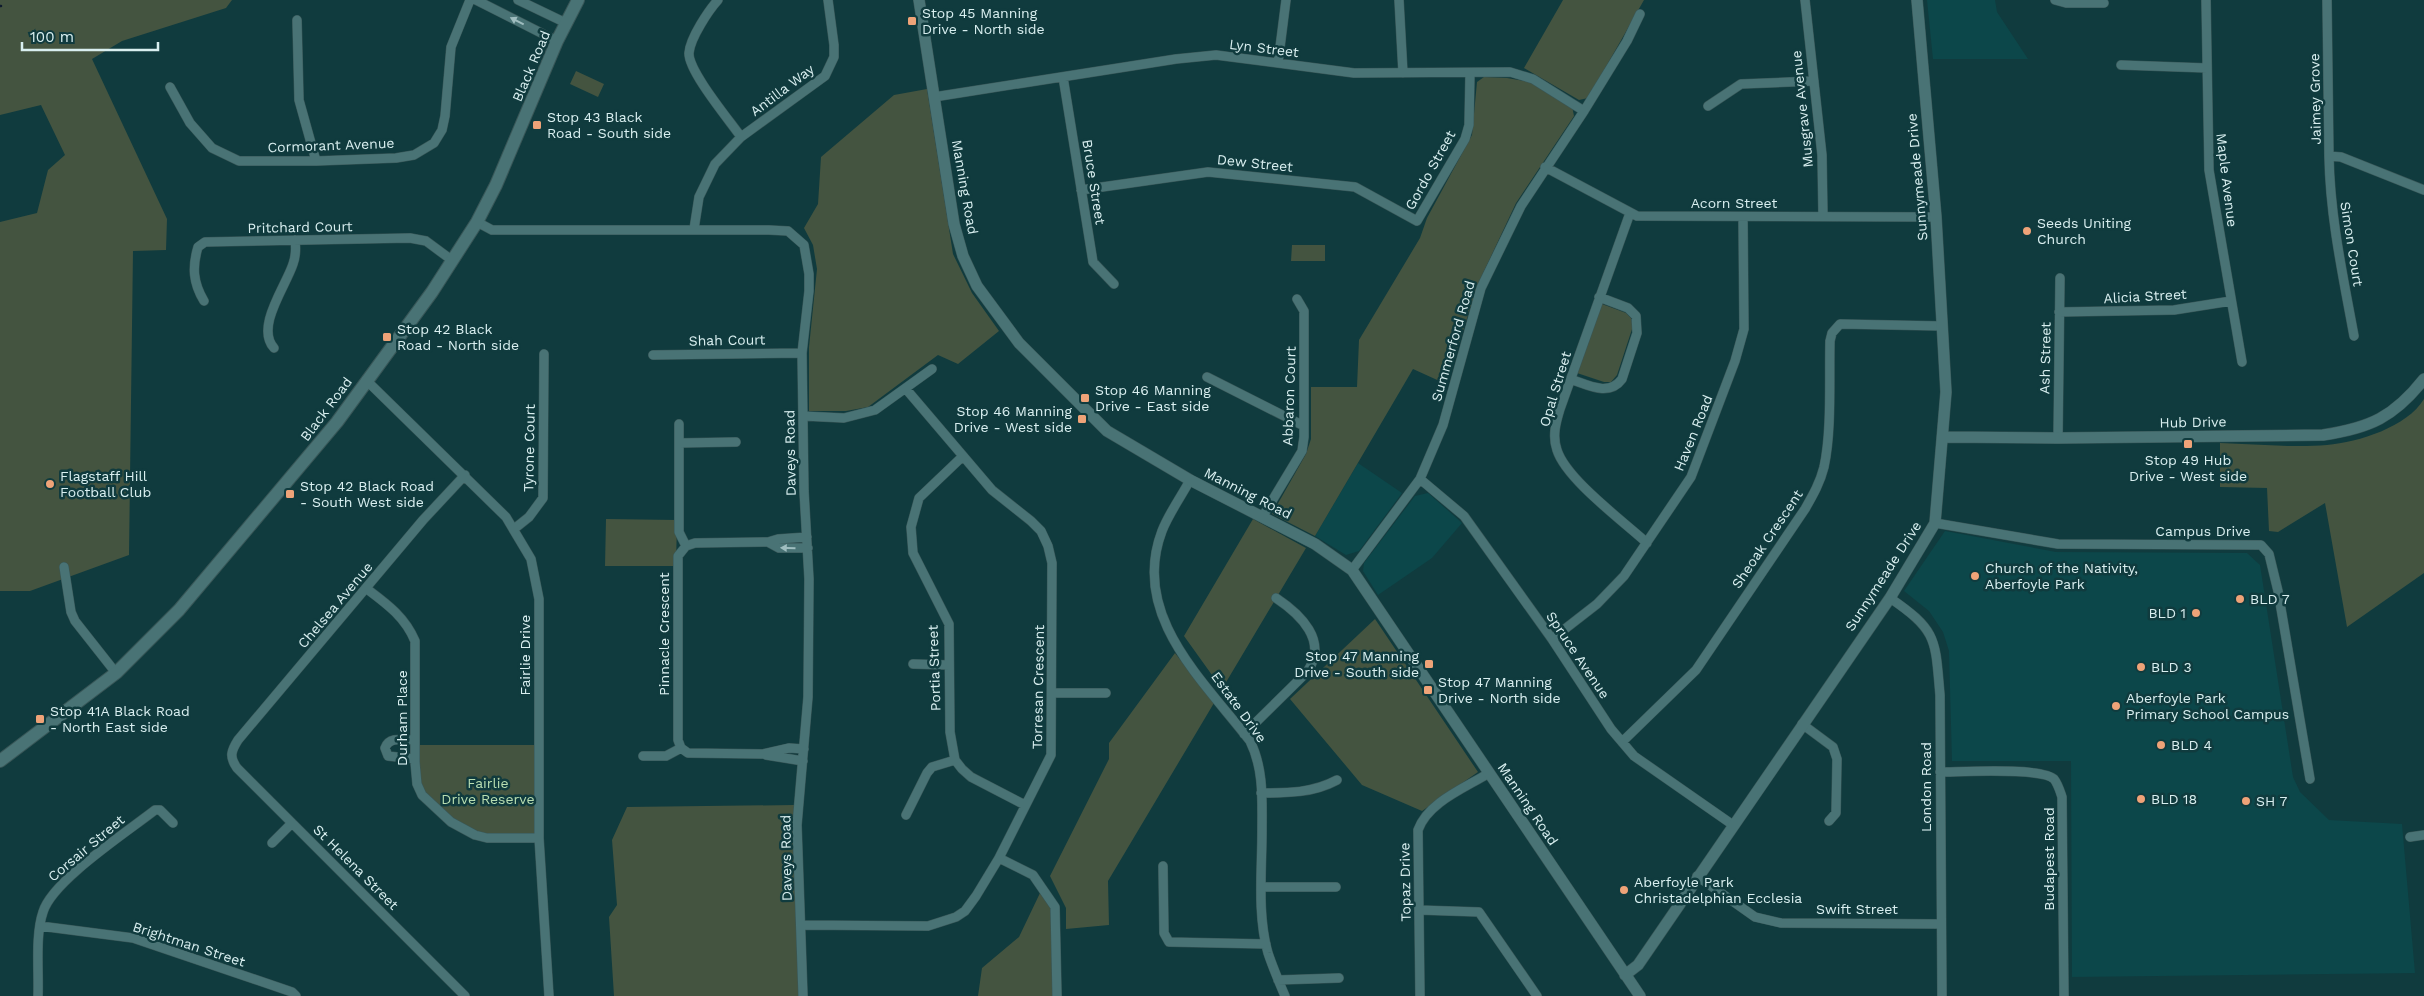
<svg xmlns="http://www.w3.org/2000/svg" width="2424" height="996" viewBox="0 0 2424 996" font-family="'Work Sans',sans-serif">
	<rect width="100%" height="100%" fill="#103b3e"/>
	<path fill="#0c474a" d="M1927,0H1995L1997,12L2028,59H1933Z
		M1358,463L1402,493L1359,551L1346,555L1315,536Z
		M1428,493L1462,523L1432,558L1378,595L1363,571L1364,563L1415,496Z
		M1945,531L2056,552L2247,553L2260,565L2293,777L2300,792L2329,820L2402,824L2415,973L2072,977L2071,761H1952L1949,651L1943,632L1929,611L1904,591Z"/>
	<path fill="#445440" d="M0,0H232L226,8L122,41L92,59L167,219L166,250L133,251L129,555L30,591H0V222L37,213L48,170L65,155L41,105L0,115Z
		M1563,0H1644L1588,98L1579,100L1524,68Z
		M576,71L604,84L598,97L570,84Z
		M1484,77L1507,78L1530,82L1572,106L1574,116L1516,203L1478,284L1446,384L1413,369L1315,536L1272,514L1306,454L1311,439V387H1357L1359,340L1420,238L1427,218L1472,135L1477,82Z
		M927,89L953,254L972,293L999,331L958,364L938,355L868,407L846,411H809V347L817,269L813,245L804,228L818,204L821,157L894,95Z
		M1292,245H1325V261H1291Z
		M1602,304L1626,313L1631,318L1633,326L1617,375L1611,382H1604L1577,373Z
		M2424,399V573L2347,627L2325,503L2278,532L2269,531L2267,488L2220,487V443C2254,444 2294,448 2327,445C2359,442 2407,427 2424,399Z
		M606,519L677,520L676,566H605Z
		M1253,519L1306,548L1222,689L1184,636Z
		M1375,619L1478,772L1422,811L1362,785L1290,699Z
		M1175,653L1214,703L1108,881L1109,925L1066,929V908L1050,876L1109,759V743Z
		M415,745H539V838L475,835L422,795Z
		M794,805L803,996H614L609,917L617,905L612,840L627,807Z
		M1040,893L1052,910L1054,925L1052,996H978L982,968L1019,937Z"/>
	<g fill="none" stroke-linecap="round" stroke-linejoin="round">
		<path stroke="#0f1b2f" stroke-width="2.5" d="M0,6H1"/>
		<g stroke="#395758" stroke-width="10">
			<path id="minor" d="M476,0L557,41
				M518,0L566,23
				M718,0C709,10 690,38 689,53C688,71 730,121 741,137
				M1399,0L1403,73
				M1805,0L1822,155L1823,216
				M2055,0L2066,3H2104
				M2206,0L2209,170L2242,362
				M2327,0L2329,156L2341,157L2424,190
				M297,20L299,100L316,161
				M1278,63L1286,0
				M2121,65L2207,68
				M1063,77L1093,262L1114,284
				M170,87L190,123L212,148L239,161H316L396,158L414,155L434,143L442,130L445,116L451,47L470,0
				M934,97L1176,59L1216,55L1354,73L1510,72L1533,79L1584,111
				M1708,106L1741,84L1814,81
				M2329,156C2330,217 2343,276 2354,336
				M1545,167L1637,216L1936,217
				M1081,190L1208,172L1355,187L1417,221L1465,139L1469,125L1470,73
				M1630,213L1560,409C1556,422 1552,436 1557,450C1566,479 1623,521 1647,543
				M477,222L492,230H769L788,231L804,245L809,274V291L802,353L804,491L809,579L808,697L797,825L803,996
				M694,229L699,197L715,164L741,137L825,76L834,57V45L828,0
				M204,301C193,283 192,267 198,247L205,242L410,238L426,241L453,261
				M2059,312L2174,310L2231,301
				M274,348C255,327 286,286 293,264C296,256 296,248 295,240
				M653,355L802,353
				M1207,377L1304,426
				M1570,379C1588,385 1609,397 1622,379L1637,333L1636,316L1628,308L1599,297
				M366,380L506,517L531,559L539,599V838L549,996
				M803,416L844,418L875,410L932,369
				M679,424V532L686,546
				M2058,438L2060,278
				M679,443L736,442
				M962,457L919,498L911,527L913,553L949,624L950,732L955,760L962,769L971,777L1025,805
				M465,475L423,520L238,740C231,751 229,757 237,768L465,996
				M1420,479L1464,516L1552,639L1611,729L1634,756L1733,825
				M1190,480C1181,497 1169,513 1162,531C1130,615 1203,680 1250,741C1264,769 1262,800 1262,831C1262,870 1257,915 1268,953C1273,968 1279,982 1285,996
				M1263,516L1302,451L1304,437V311L1297,299
				M1935,523L2058,544L2261,545L2269,554L2278,591L2310,779
				M514,529L529,517L543,498L544,354
				M768,542L779,548H808
				M64,567L71,612L75,621L116,673
				M1352,570L1420,479L1443,425L1481,288L1521,206L1584,111L1627,41L1640,14
				M367,589C387,604 405,617 415,641V762L417,784L422,795L451,822L475,835L487,838H539
				M1890,598C1938,631 1935,639 1940,695L1942,996
				M1552,639L1597,604L1624,576L1691,477L1735,361L1744,329L1743,217
				M913,664L949,665
				M1053,693H1106
				M1802,724L1833,747L1837,759L1836,813L1829,821
				M1244,734L1307,672C1329,641 1300,614 1276,598
				M1622,742L1696,670L1805,509C1813,495 1820,483 1824,467C1832,430 1829,380 1830,341L1832,333L1840,324L1942,326
				M804,749L789,748L763,754L688,753L681,748L678,740V556L686,546L695,543L768,542L778,539L807,537
				M766,755L803,761
				M643,756H666L681,748
				M415,759L388,756L385,748C389,736 404,740 415,740
				M1940,772C1960,772 2042,767 2054,779C2058,784 2060,791 2062,797L2064,996
				M1261,793C1288,793 1313,793 1337,780
				M906,815L927,773L932,767L955,760
				M2410,837L2424,835
				M272,843L292,823
				M999,858L1033,875L1055,907L1057,996
				M1163,866L1164,933L1169,942L1266,944
				M1697,876L1755,917L1781,923L1940,924
				M1263,887H1336
				M1419,910L1479,912L1537,996
				M801,925L928,926L956,917L965,911L976,896L999,858L1051,755L1052,563L1048,546L1041,531L1031,521L992,490L906,389
				M40,926L133,938L292,992L296,996
				M1278,980L1339,978
				M38,996C39,971 35,935 43,912C52,881 127,832 155,810H160L173,823
				M1420,996L1418,830C1428,802 1465,788 1489,773"/>
		</g>
		<g stroke="#395758" stroke-width="12">
			<path id="tertiary" d="M919,0L954,224L963,256L977,286L1019,343L1107,431L1190,480L1315,544L1352,570L1640,996
				M1943,437L2058,438L2323,435C2370,428 2394,417 2424,379
				M1625,975L1638,965L1890,598L1935,523L1946,392L1936,217L1917,0"/>
		</g>
		<g stroke="#395758" stroke-width="14">
			<path id="secondary" d="M0,761L116,673L179,610L337,422L432,292L477,222L496,185L557,41L578,0"/>
		</g>
		<use href="#minor" stroke="#497375" stroke-width="9"/>
		<use href="#tertiary" stroke="#497375" stroke-width="11"/>
		<use href="#secondary" stroke="#497375" stroke-width="12"/>
	</g>
	<defs><path id="oneway-solid" d="M-6-.8H1V-3.2L6.5 0L1 3.2V.8H-6Z" transform="scale(1.25)"/></defs>
	<g fill="#9fbdbf">
		<use href="#oneway-solid" transform="translate(517 21) rotate(-153)"/>
		<use href="#oneway-solid" transform="translate(788 548) rotate(-178)"/>
	</g>
	<g fill="#efa378" stroke="#103b3e" stroke-width="2">
		<rect x="907" y="16" width="10" height="10" rx="2.5"/>
		<rect x="532" y="120" width="10" height="10" rx="2.5"/>
		<circle cx="2027" cy="231" r="5"/>
		<rect x="382" y="332" width="10" height="10" rx="2.5"/>
		<rect x="1080" y="393" width="10" height="10" rx="2.5"/>
		<rect x="1077" y="414" width="10" height="10" rx="2.5"/>
		<rect x="2183" y="439" width="10" height="10" rx="2.5"/>
		<circle cx="50" cy="484" r="5"/>
		<rect x="285" y="489" width="10" height="10" rx="2.5"/>
		<circle cx="1975" cy="576" r="5"/>
		<circle cx="2240" cy="599" r="5"/>
		<circle cx="2196" cy="613" r="5"/>
		<rect x="1424" y="659" width="10" height="10" rx="2.5"/>
		<circle cx="2141" cy="667" r="5"/>
		<rect x="1423" y="685" width="10" height="10" rx="2.5"/>
		<circle cx="2116" cy="706" r="5"/>
		<rect x="35" y="714" width="10" height="10" rx="2.5"/>
		<circle cx="2161" cy="745" r="5"/>
		<circle cx="2141" cy="799" r="5"/>
		<circle cx="2246" cy="801" r="5"/>
		<circle cx="1624" cy="890" r="5"/>
	</g>
	<g text-anchor="middle" stroke-width="5" stroke-linejoin="round" paint-order="stroke">
		<g font-size="14" fill="#d9eff0" stroke="#103b3e" text-anchor="start">
			<text x="922" y="18">Stop 45 Manning<tspan x="922" dy="16">Drive - North side</tspan></text>
			<text x="547" y="122">Stop 43 Black<tspan x="547" dy="16">Road - South side</tspan></text>
			<text x="2037" y="228">Seeds Uniting<tspan x="2037" dy="16">Church</tspan></text>
			<text x="397" y="334">Stop 42 Black<tspan x="397" dy="16">Road - North side</tspan></text>
			<text x="1095" y="395">Stop 46 Manning<tspan x="1095" dy="16">Drive - East side</tspan></text>
			<text x="1072" y="416" text-anchor="end">Stop 46 Manning<tspan x="1072" dy="16">Drive - West side</tspan></text>
			<text x="2188" y="465" text-anchor="middle">Stop 49 Hub<tspan x="2188" dy="16">Drive - West side</tspan></text>
			<text x="60" y="481">Flagstaff Hill<tspan x="60" dy="16">Football Club</tspan></text>
			<text x="300" y="491">Stop 42 Black Road<tspan x="300" dy="16">- South West side</tspan></text>
			<text x="1985" y="573">Church of the Nativity,<tspan x="1985" dy="16">Aberfoyle Park</tspan></text>
			<text x="2250" y="604">BLD 7</text>
			<text x="2186" y="618" text-anchor="end">BLD 1</text>
			<text x="1419" y="661" text-anchor="end">Stop 47 Manning<tspan x="1419" dy="16">Drive - South side</tspan></text>
			<text x="2151" y="672">BLD 3</text>
			<text x="1438" y="687">Stop 47 Manning<tspan x="1438" dy="16">Drive - North side</tspan></text>
			<text x="2126" y="703">Aberfoyle Park<tspan x="2126" dy="16">Primary School Campus</tspan></text>
			<text x="50" y="716">Stop 41A Black Road<tspan x="50" dy="16">- North East side</tspan></text>
			<text x="2171" y="750">BLD 4</text>
			<text x="2151" y="804">BLD 18</text>
			<text x="2256" y="806">SH 7</text>
			<text x="1634" y="887">Aberfoyle Park<tspan x="1634" dy="16">Christadelphian Ecclesia</tspan></text>
		</g>
		<g font-size="14" fill="#d9eff0" stroke="#103b3e">
			<text transform="translate(1264 48) rotate(7)" y="5">Lyn Street</text>
			<text transform="translate(531 66) rotate(-67)" y="5">Black Road</text>
			<text transform="translate(782 90) rotate(-37)" y="5">Antilla Way</text>
			<text transform="translate(2315 99) rotate(-91)" y="5">Jaimey Grove</text>
			<text transform="translate(1802 109) rotate(-96)" y="5">Musgrave Avenue</text>
			<text transform="translate(331 145) rotate(-2)" y="5">Cormorant Avenue</text>
			<text transform="translate(1255 163) rotate(6)" y="5">Dew Street</text>
			<text transform="translate(1430 170) rotate(-61)" y="5">Gordo Street</text>
			<text transform="translate(1917 177) rotate(-95)" y="5">Sunnymeade Drive</text>
			<text transform="translate(2227 180) rotate(83)" y="5">Maple Avenue</text>
			<text transform="translate(1094 182) rotate(81)" y="5">Bruce Street</text>
			<text transform="translate(965 187) rotate(80)" y="5">Manning Road</text>
			<text x="1734" y="208">Acorn Street</text>
			<text transform="translate(300 227) rotate(-1)" y="5">Pritchard Court</text>
			<text transform="translate(2352 244) rotate(81)" y="5">Simon Court</text>
			<text transform="translate(2145 296) rotate(-3)" y="5">Alicia Street</text>
			<text transform="translate(727 340) rotate(-1)" y="5">Shah Court</text>
			<text transform="translate(1453 341) rotate(-74)" y="5">Summerford Road</text>
			<text transform="translate(2045 358) rotate(-89)" y="5">Ash Street</text>
			<text transform="translate(1555 389) rotate(-73)" y="5">Opal Street</text>
			<text transform="translate(1289 396) rotate(-88)" y="5">Abbaron Court</text>
			<text transform="translate(326 409) rotate(-53)" y="5">Black Road</text>
			<text transform="translate(2193 422) rotate(-1)" y="5">Hub Drive</text>
			<text transform="translate(1693 433) rotate(-68)" y="5">Haven Road</text>
			<text transform="translate(529 448) rotate(-89)" y="5">Tyrone Court</text>
			<text transform="translate(790 453) rotate(-91)" y="5">Daveys Road</text>
			<text transform="translate(1248 493) rotate(27)" y="5">Manning Road</text>
			<text x="2203" y="536">Campus Drive</text>
			<text transform="translate(1767 539) rotate(-56)" y="5">Sheoak Crescent</text>
			<text transform="translate(1883 576) rotate(-57)" y="5">Sunnymeade Drive</text>
			<text transform="translate(335 605) rotate(-50)" y="5">Chelsea Avenue</text>
			<text transform="translate(664 634) rotate(-90)" y="5">Pinnacle Crescent</text>
			<text transform="translate(525 655) rotate(-90)" y="5">Fairlie Drive</text>
			<text transform="translate(1578 655) rotate(56)" y="5">Spruce Avenue</text>
			<text transform="translate(934 668) rotate(-92)" y="5">Portia Street</text>
			<text transform="translate(1038 687) rotate(-89)" y="5">Torresan Crescent</text>
			<text transform="translate(1239 707) rotate(54)" y="5">Estate Drive</text>
			<text transform="translate(402 718) rotate(-90)" y="5">Durham Place</text>
			<text transform="translate(1926 787) rotate(-90)" y="5">London Road</text>
			<text transform="translate(1528 804) rotate(56)" y="5">Manning Road</text>
			<text transform="translate(86 848) rotate(-40)" y="5">Corsair Street</text>
			<text transform="translate(786 858) rotate(-91)" y="5">Daveys Road</text>
			<text transform="translate(2049 859) rotate(-90)" y="5">Budapest Road</text>
			<text transform="translate(356 867) rotate(45)" y="5">St Helena Street</text>
			<text transform="translate(1405 882) rotate(-91)" y="5">Topaz Drive</text>
			<text x="1857" y="914">Swift Street</text>
			<text transform="translate(189 944) rotate(18)" y="5">Brightman Street</text>
		</g>
		<g font-size="14" fill="#b9deb1" stroke="#103b3e">
			<text x="488" y="788">Fairlie<tspan x="488" dy="16">Drive Reserve</tspan></text>
		</g>
	</g>
	<path d="M22 42v8h136v-8" fill="none" stroke="#d9eff0" stroke-width="2.5"/>
	<text x="30" y="42" font-size="15" fill="#d9eff0" stroke="#103b3e" stroke-width="4" paint-order="stroke">100 m</text>
</svg>
